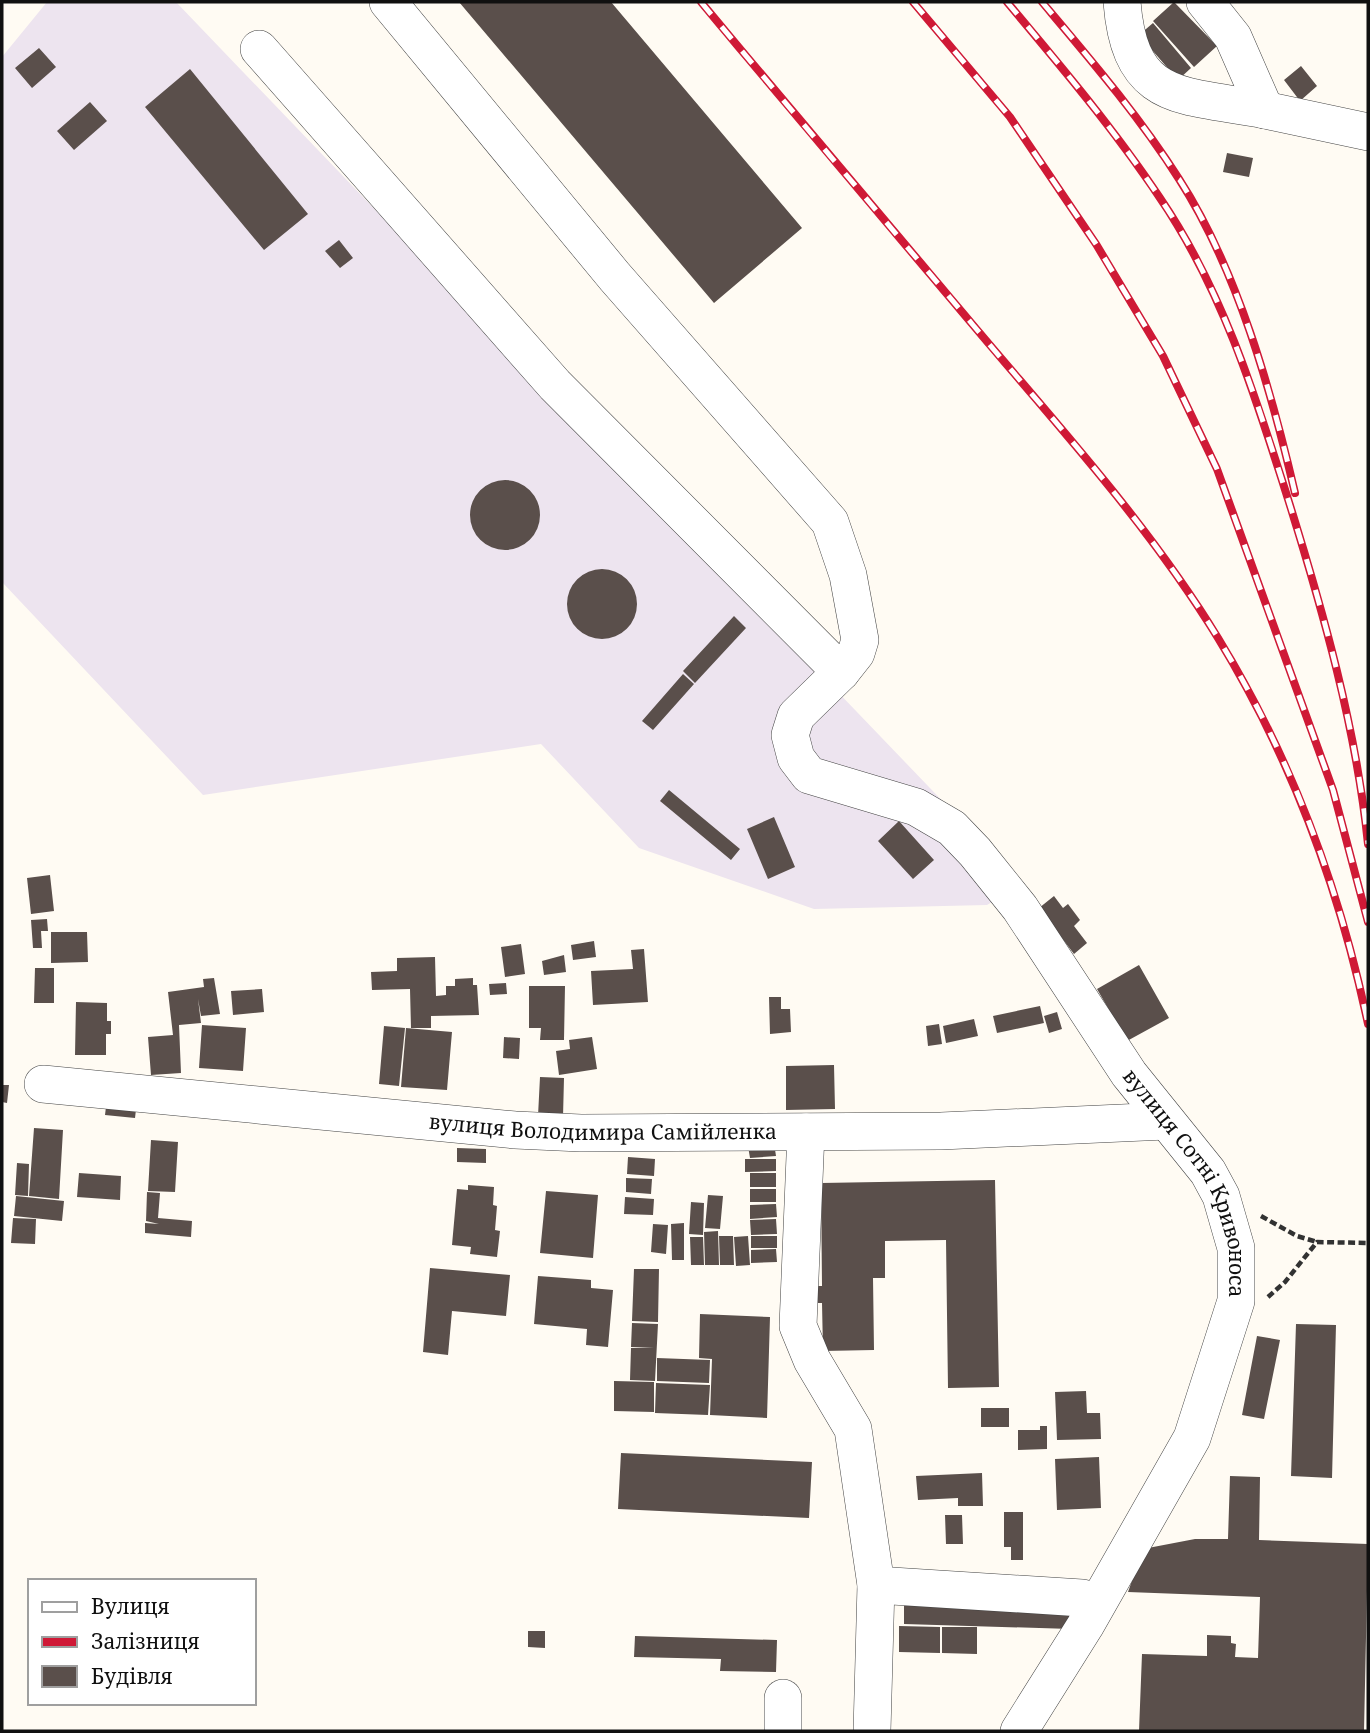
<svg xmlns="http://www.w3.org/2000/svg" width="1370" height="1733" viewBox="0 0 1370 1733" font-family="'Noto Serif',serif">
	<rect width="100%" height="100%" fill="#fffbf3"/>
	<path fill="#ede4ef" d="M47,2H176L1022,884L987,905L814,909L639,848L541,744L203,795L2,582V57Z"/>
	<path fill="#5a4f4b" d="M459,2H611L802,228L714,303Z
		M1174,2L1217,46L1194,67L1153,21Z
		M1153,23L1191,68L1178,80L1139,35Z
		M39,48L56,67L32,88L15,68Z
		M1301,66L1317,86L1300,101L1284,80Z
		M190,69L308,214L264,250L145,107Z
		M90,102L107,121L74,150L57,131Z
		M1227,153L1253,158L1249,177L1223,172Z
		M339,240L353,258L340,268L325,251Z
		M470 515a35 35 0 1 1 70 0a35 35 0 1 1-70 0Z
		M567 604a35 35 0 1 1 70 0a35 35 0 1 1-70 0Z
		M734,616L746,628L695,683L683,671Z
		M683,674L694,684L653,730L642,721Z
		M669,790L740,849L731,860L660,801Z
		M774,817L795,867L768,879L747,829Z
		M899,821L934,860L913,879L878,841Z
		M50,875L54,911L31,914L27,878Z
		M1054,896L1063,908L1068,904L1080,920L1074,926L1087,943L1074,954L1039,908Z
		M47,919L48,931H41L42,948H33L31,920Z
		M51,932H87L88,962L51,963Z
		M594,941L596,957L573,960L571,945Z
		M521,944L525,974L505,977L501,947Z
		M644,949L648,1002L593,1005L591,971L633,969L631,950Z
		M564,955L566,972L544,975L542,961Z
		M435,957L436,996L446,995V986H455V979L473,978V985H477L479,1015L431,1016V1028H411L410,989L372,990L371,972L397,971V958Z
		M1139,965L1169,1018L1127,1041L1097,989Z
		M35,968H54V1003H34Z
		M214,978L220,1014L201,1016L198,999L201,1023L179,1025L181,1073L151,1075L148,1037L173,1035L168,992L204,987L203,979Z
		M506,983L507,994L490,995L489,984Z
		M529,986H565L564,1040H540L541,1028H529Z
		M262,989L264,1012L233,1015L231,991Z
		M769,997H781V1009H790L791,1032L770,1034Z
		M76,1002L107,1003V1021H111V1034H106V1055H75Z
		M1040,1006L1044,1023L997,1033L993,1016Z
		M1057,1012L1062,1029L1049,1033L1044,1016Z
		M974,1019L978,1036L946,1043L943,1026Z
		M939,1024L942,1044L928,1046L926,1026Z
		M202,1025L246,1028L243,1071L199,1068Z
		M384,1026L405,1028L399,1086L379,1084Z
		M406,1028L452,1032L447,1090L401,1087Z
		M504,1037L520,1038L519,1059L503,1058Z
		M592,1037L597,1069L559,1075L556,1051L570,1049L569,1040Z
		M834,1065L835,1109L786,1110V1066Z
		M540,1077L564,1078L563,1117L538,1116Z
		M2,1085H9L7,1103L2,1102Z
		M107,1099L137,1101L135,1118L105,1115Z
		M34,1128L63,1130L59,1199L29,1196Z
		M151,1140L178,1142L175,1192L148,1191Z
		M774,1143L776,1156L750,1158L748,1146Z
		M457,1148L486,1149V1163L457,1162Z
		M628,1157L655,1159L654,1176L627,1174Z
		M745,1159H776V1171L745,1172Z
		M17,1163L29,1164L28,1196L15,1195Z
		M79,1173L121,1176L120,1200L77,1197Z
		M750,1173H776V1187H750Z
		M626,1178L652,1179L651,1194L626,1192Z
		M995,1180L999,1387L948,1388L946,1240L885,1241V1278H873L874,1350L823,1351L822,1303H817V1286H822L821,1183Z
		M468,1185L494,1187L493,1205L497,1206L495,1230L500,1231L497,1257L470,1254L471,1247L452,1245L457,1189L468,1190Z
		M750,1189H776V1202H750Z
		M546,1191L598,1195L593,1258L540,1253Z
		M147,1192L160,1193L158,1218L192,1221L191,1237L145,1233V1223L159,1224L146,1221Z
		M708,1195L723,1196L720,1229L705,1228Z
		M16,1196L64,1201L62,1221L14,1216Z
		M625,1197L654,1199L653,1215L624,1214Z
		M691,1202L704,1203L703,1235L689,1234Z
		M776,1204L777,1217L750,1219V1205Z
		M13,1218L36,1219L35,1244L11,1243Z
		M776,1219L777,1234L751,1235L750,1220Z
		M684,1223V1260H672L671,1224Z
		M653,1224L668,1225L666,1254L651,1252Z
		M718,1231L719,1265H705L704,1232Z
		M719,1236H733L734,1265H720Z
		M748,1236L750,1265L736,1266L734,1237Z
		M751,1236H777V1248H751Z
		M690,1237H703L704,1265H691Z
		M776,1249L777,1262L751,1263V1250Z
		M430,1268L510,1275L506,1316L452,1311L448,1355L423,1352Z
		M634,1269H659L658,1322L632,1321Z
		M538,1276L591,1280V1288L613,1290L608,1347L586,1345L587,1329L534,1324Z
		M700,1314L770,1317L767,1418L710,1415L712,1359L699,1358Z
		M632,1323L658,1324L655,1381L630,1380L631,1348H654L631,1347Z
		M1296,1324L1336,1325L1332,1478L1291,1476Z
		M1257,1336L1280,1340L1264,1419L1242,1415Z
		M657,1358L710,1360L709,1383L657,1381Z
		M614,1381L654,1382V1412L614,1411Z
		M656,1383L710,1385L708,1415L655,1413Z
		M1086,1391L1087,1413H1100L1101,1439L1057,1440L1055,1392Z
		M981,1408H1009V1427H981Z
		M1040,1426H1047V1449L1018,1450V1430H1040Z
		M621,1453L812,1462L809,1518L618,1509Z
		M1099,1457L1101,1508L1057,1510L1055,1459Z
		M982,1473L983,1506H958V1498L918,1500L916,1476Z
		M1230,1476L1260,1477L1259,1540L1368,1544L1364,1731H1139L1142,1654L1207,1656V1635L1231,1636V1643L1236,1644L1235,1657L1258,1658L1260,1597L1128,1592L1140,1558L1148,1548L1195,1539H1228Z
		M1004,1512H1023V1560H1011V1547H1004Z
		M945,1515H962L963,1544H946Z
		M904,1598L1072,1603L1071,1629L904,1624Z
		M899,1626L940,1627V1653L899,1652Z
		M942,1627H977V1654L942,1653Z
		M528,1631H545V1648L528,1647Z
		M635,1636L777,1640L776,1672L720,1671L721,1659L634,1657Z"/>
	<g fill="none" stroke-linecap="round" stroke-linejoin="round">
		<g stroke="#434343" stroke-width="38">
			<g id="minor">
				<path d="M1122,2C1130,104 1182,94 1265,110"/>
				<path d="M1205,2L1233,37L1265,110L1368,132"/>
				<path d="M259,49L555,385L841,672L856,653L860,640L848,575L830,522L615,277L388,2"/>
				<path id="s1" d="M841,672L796,716L790,735L796,758L809,775L916,807L952,828L975,852L1020,908L1129,1074L1208,1172L1221,1196L1236,1248V1301L1192,1438L1085,1626L1019,1731"/>
				<path id="s2" d="M43,1084L515,1130L581,1133L941,1131L1166,1121"/>
				<path d="M806,1132L798,1326L812,1360L853,1429L876,1585L872,1731"/>
				<path d="M876,1585L1082,1598L1098,1602"/>
				<path d="M783,1731V1698"/>
			</g>
		</g>
		<path stroke="#323232" stroke-width="4.5" stroke-dasharray="7 3.5" stroke-linecap="butt" d="M1261,1216L1297,1236L1317,1242
			M1268,1297L1285,1282L1317,1242L1368,1243"/>
		<use href="#minor" stroke="#fff" stroke-width="37"/>
		<g stroke="#cf1936" stroke-width="8">
			<path id="rail" d="M701,2C791,110 882,217 973,325C1058,426 1149,525 1218,638C1292,759 1339,886 1368,1024
				M913,2L1010,117L1096,244L1163,356L1217,469L1333,790L1368,922
				M1007,2C1060,65 1114,129 1160,198C1222,289 1255,395 1288,499C1323,611 1356,727 1368,844
				M1042,2C1090,59 1139,116 1179,179C1237,269 1271,390 1295,493"/>
		</g>
		<use href="#rail" stroke="#fff" stroke-width="5" stroke-dasharray="16" stroke-linecap="butt"/>
	</g>
	<g text-anchor="middle" stroke-width="7" stroke-linejoin="round" paint-order="stroke">
		<g font-size="21" fill="#101010" stroke="#fff">
			<text dy="7" stroke="none"><textPath href="#s2" startOffset="562">вулиця Володимира Самійленка</textPath></text>
			<text dy="7" stroke="none"><textPath href="#s1" startOffset="712">вулиця Сотні Кривоноса</textPath></text>
		</g>
	</g>
	<rect width="1370" height="1733" fill="none" stroke="#101010" stroke-width="7"/>
	<rect x="28" y="1579" width="228" height="126" fill="#ffffff" stroke="#9f9f9f" stroke-width="2"/>
	<rect x="42" y="1602" width="35" height="10" fill="#ffffff" stroke="#9f9f9f" stroke-width="2"/>
	<text x="91" y="1614" font-size="21" fill="#101010">Вулиця</text>
	<rect x="42" y="1637" width="35" height="10" fill="#cf1936" stroke="#9f9f9f" stroke-width="2"/>
	<text x="91" y="1649" font-size="21" fill="#101010">Залізниця</text>
	<rect x="42" y="1666" width="35" height="21" fill="#5a4f4b" stroke="#9f9f9f" stroke-width="2"/>
	<text x="91" y="1684" font-size="21" fill="#101010">Будівля</text>
</svg>
